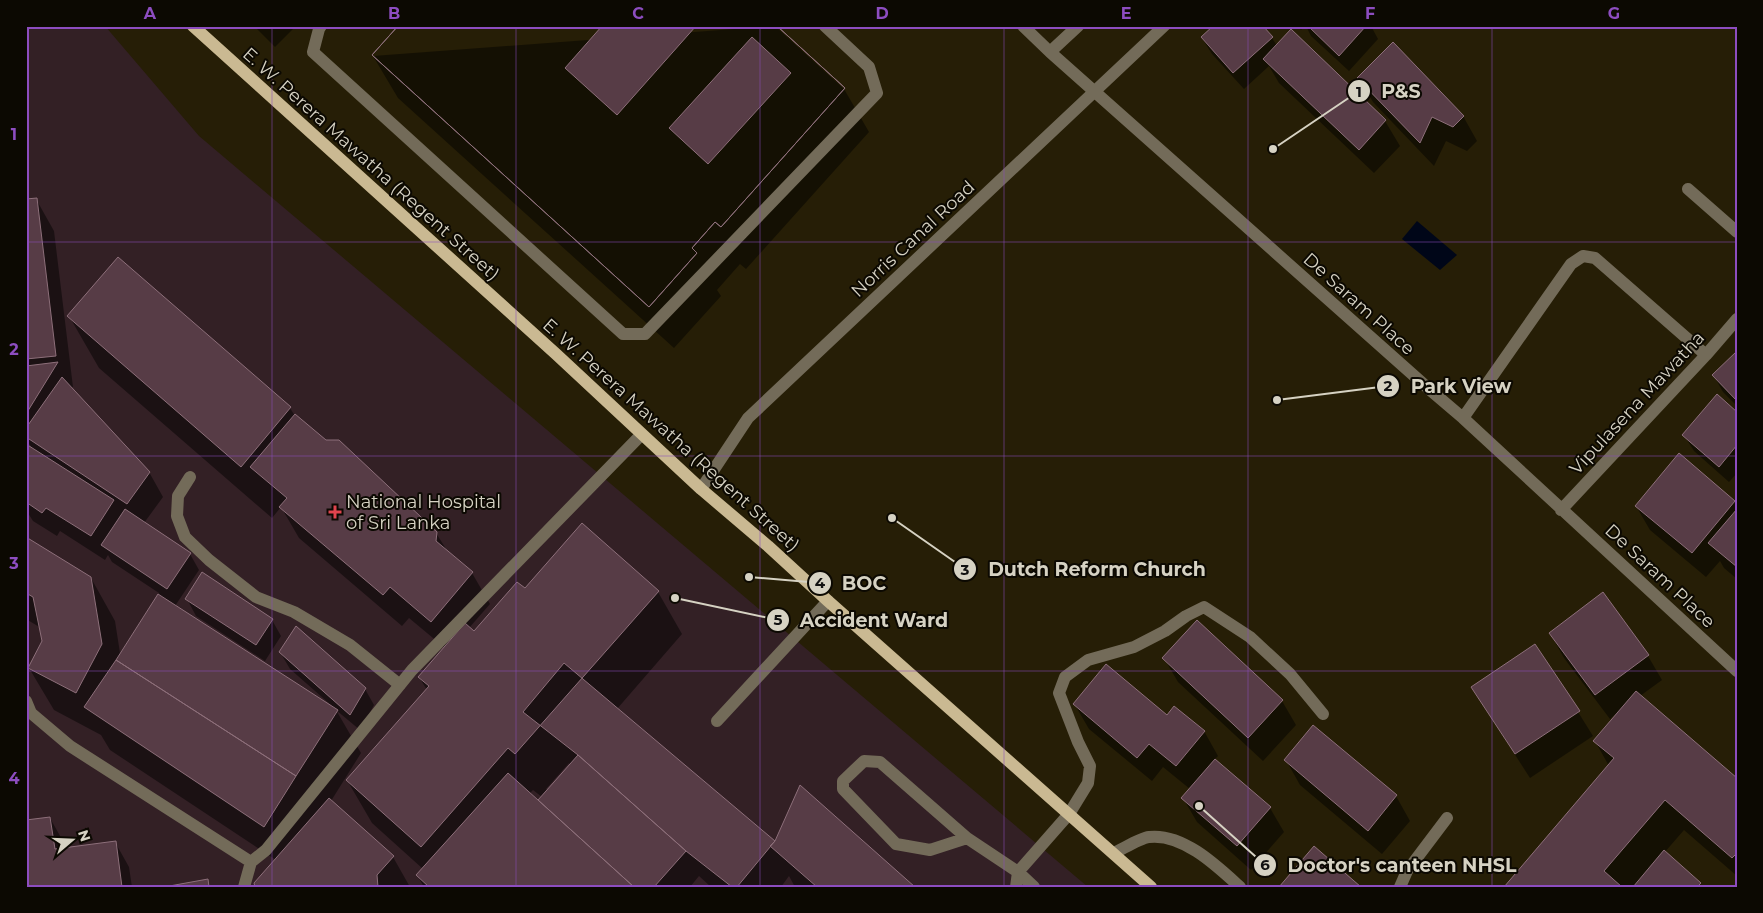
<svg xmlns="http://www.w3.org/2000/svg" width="1763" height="913" viewBox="0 0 1763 913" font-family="Montserrat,sans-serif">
	<rect width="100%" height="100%" fill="#261e06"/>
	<path fill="#332025" d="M26,26H105L199,136L1088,887H26Z"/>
	<path fill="#000618" d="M1417,221L1457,255L1440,270L1402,239Z"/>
	<path fill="#0007" fill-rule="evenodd" d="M254,26H296L275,47Z
		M775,26L844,89L869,132L746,269L740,264L717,290L721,296L674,348L398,98L373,56Z
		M1297,26H1305L1301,30Z
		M1306,26H1371L1378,39L1349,71L1311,36Z
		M1291,31L1385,121L1400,146L1374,173L1279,83L1269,66L1244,89L1212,54L1202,38H1272L1277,46Z
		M1359,78L1463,116L1477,141L1467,151L1446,141L1434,166L1373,102Z
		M36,199L54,231L73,387L70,388L149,472L163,497L144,523L190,554L199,570L175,606L331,707V705L290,669L280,652L365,689L374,705L360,730L336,710L361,753L331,801L393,857L410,887H256L276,860L110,750L101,735L54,710L29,668L44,641L41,628L26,619V538L91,578L115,621L120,653L159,593L112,562L108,555L105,560L60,531L57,536L33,521L26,510V200ZM28,442L33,450L27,446Z
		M118,259L290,408L295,416L436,533L448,552L472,573L490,604L469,628L474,633L525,590L658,592L682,634L617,709L776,843L913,887H795L789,876L781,887H711L699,876L690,887H424L417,875L423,869L372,823L347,780L427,690L419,677L445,648L409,618L402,626L299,538L281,507L272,518L99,368L69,316ZM569,763L571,765L548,790L546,789ZM533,790L542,797L538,802L529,794Z
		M1737,353V406L1723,392L1714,376Z
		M1737,413V473L1729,482L1694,451L1684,435Z
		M1734,502L1737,506V579L1724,568L1720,561L1706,577L1650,530L1636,506Z
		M187,599L272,620L281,636L265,661L196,616Z
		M1550,633L1648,656L1662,680L1640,696L1737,780V876L1684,830L1664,853L1701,887H1506L1609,766L1595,741L1617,713L1610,719L1564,658Z
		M1164,658L1282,701L1296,725L1263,761L1178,682Z
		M1473,687L1578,712L1593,736L1530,778L1487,711Z
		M1075,705L1167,717L1204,731L1218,756L1214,760L1270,808L1284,832L1251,870L1197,822L1183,798L1190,789L1163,767L1152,781L1089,729Z
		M1286,760L1396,796L1410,821L1382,854L1300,785Z
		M50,818L64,843L65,849L115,842L129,867L132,887H26Z"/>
	<path fill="#573c46" stroke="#8d6f7a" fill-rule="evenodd" d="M398,26H777L845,88L721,227L715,222L692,248L697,253L649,307L372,55Z
		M398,26H602L565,68L617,115L696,26H777L845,88L721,227L715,222L692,248L697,253L649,307L372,55ZM752,37L791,73L708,164L669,128Z
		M1213,26H1263L1273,37L1233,73L1201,37Z
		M1308,26H1366L1339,56Z
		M1291,29L1386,120L1359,150L1263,59Z
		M1393,42L1464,116L1453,127L1432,117L1420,143L1357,78Z
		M37,198L56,356L26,359V199Z
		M118,257L291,407L241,467L67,316Z
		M1737,351V401L1712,375Z
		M58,362L26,414V366Z
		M62,377L150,472L127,504L26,437V428Z
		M1717,394L1737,412V445L1719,467L1682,435Z
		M295,414L326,440H339L437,532L436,541L473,572L431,622L390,587L383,595L279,507L287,498L250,467Z
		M26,444L114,500L91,536L46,508L42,513L26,502Z
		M1679,453L1735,501L1692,553L1635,506Z
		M125,509L191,553L167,589L101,545Z
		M1737,509V567L1708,543Z
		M582,523L659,591L515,754L508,748L421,847L346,780L429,686L418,677L465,623L474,631L517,582L525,588Z
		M26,537L91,577L102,644L76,693L28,668L42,641L33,597L26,593Z
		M202,572L273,619L256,645L185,599Z
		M1603,592L1649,655L1595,695L1549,633Z
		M158,594L338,710L296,776L116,660Z
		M1197,620L1283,700L1248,738L1162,658Z
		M296,626L366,688L350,715L279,652Z
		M1535,644L1580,711L1515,754L1471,687Z
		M116,660L296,776L264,827L84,707Z
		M564,663L775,841L737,887H732L686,851L578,755L523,712Z
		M1106,664L1167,715L1174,706L1205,731L1176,766L1149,744L1137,758L1073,704Z
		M1636,691L1737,778V853L1732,858L1665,800L1604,871L1622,887H1504L1614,758L1593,741Z
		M1313,725L1397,795L1368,831L1284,760Z
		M578,755L686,851L654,887H634L538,800Z
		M1215,759L1271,807L1237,846L1181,798Z
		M508,773L538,800L634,887H429L416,875Z
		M800,785L915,887H817L770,846L775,841Z
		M329,798L394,856L377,875L378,887H255L254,883Z
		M50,817L55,849L116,841L122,887H26V820Z
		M1314,846L1361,887H1279Z
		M1664,850L1701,883L1697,887H1633Z
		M208,879L209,887H164Z"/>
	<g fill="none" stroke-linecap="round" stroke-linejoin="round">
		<path stroke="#736b59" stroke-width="12" d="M321,26L319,29L313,52L623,334H645L877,93L869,67L825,26
			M1023,26L1050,52L1429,389L1463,418L1737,671
			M1050,52L1078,26
			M1688,189L1737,232
			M1463,418L1571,264L1583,256L1595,258L1706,355
			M190,477L178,496L177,516L185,537L209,560L256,597L294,612L350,645L400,685
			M701,489L748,418L1164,26
			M1561,510L1706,355L1737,319
			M26,701L31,713L70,746L251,862
			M717,721L828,601
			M967,838L930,850L896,844L843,789V781L864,761L880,762L967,838L1018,872L1034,887
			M1114,853C1123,849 1140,838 1149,837C1183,833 1217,866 1240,887
			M244,887L251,862L266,850L412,670L641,435
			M1016,887L1018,872L1069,814L1088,783L1090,766L1078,742L1059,693L1065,677L1088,660L1134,647L1165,631L1186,616L1204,607L1250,637L1290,674L1323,714
			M1400,887L1407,871L1447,818"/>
		<path stroke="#cab992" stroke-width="12" d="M193,26L556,354L701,489L768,546L828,601L1151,887"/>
	</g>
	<path fill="none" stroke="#8d4dc0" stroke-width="1" stroke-opacity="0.55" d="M272,26V887M516,26V887M760,26V887M1004,26V887M1248,26V887M1492,26V887M26,242H1737M26,456H1737M26,671H1737"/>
	<path fill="#e0444e" stroke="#0c0902" stroke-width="2" d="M332.5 504.5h5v5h5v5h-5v5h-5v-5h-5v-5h5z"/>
	<g text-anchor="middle" stroke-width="4" stroke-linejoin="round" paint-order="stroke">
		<g font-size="18" fill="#d6d2c3" stroke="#0c0902">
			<text transform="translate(371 164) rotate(42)" y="6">E. W. Perera Mawatha (Regent Street)</text>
			<text transform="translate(913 239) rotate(-43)" y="6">Norris Canal Road</text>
			<text transform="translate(1359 304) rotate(42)" y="6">De Saram Place</text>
			<text transform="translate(1637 403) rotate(-47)" y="6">Vipulasena Mawatha</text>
			<text transform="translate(671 435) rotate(42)" y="6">E. W. Perera Mawatha (Regent Street)</text>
			<text transform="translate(1660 576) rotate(43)" y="6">De Saram Place</text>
		</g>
		<g font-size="18" fill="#d6d2c3" stroke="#0c0902" text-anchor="start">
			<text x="346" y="508">National Hospital<tspan x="346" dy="21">of Sri Lanka</tspan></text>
		</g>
	</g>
	<path fill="none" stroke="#d6d2c3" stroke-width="2" d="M1273 149L1359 91M1277 400L1388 386M892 518L965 569M749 577L820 583M675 598L778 620M1199 806L1265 865"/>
	<g fill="#d6d2c3" stroke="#0c0902" stroke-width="2">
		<circle cx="1273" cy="149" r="5"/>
		<circle cx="1277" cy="400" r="5"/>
		<circle cx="892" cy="518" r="5"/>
		<circle cx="749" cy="577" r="5"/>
		<circle cx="675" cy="598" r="5"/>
		<circle cx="1199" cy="806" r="5"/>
		<circle cx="1359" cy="91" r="12"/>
		<circle cx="1388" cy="386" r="12"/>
		<circle cx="965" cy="569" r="12"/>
		<circle cx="820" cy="583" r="12"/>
		<circle cx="778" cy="620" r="12"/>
		<circle cx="1265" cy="865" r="12"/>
	</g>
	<g font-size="15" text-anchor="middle" font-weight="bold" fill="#111">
		<text x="1359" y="97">1</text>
		<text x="1388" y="391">2</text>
		<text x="965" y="575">3</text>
		<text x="820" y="588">4</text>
		<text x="778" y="625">5</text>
		<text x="1265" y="870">6</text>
	</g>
	<g font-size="19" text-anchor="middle" font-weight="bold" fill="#d6d2c3" stroke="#0c0902" stroke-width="4" stroke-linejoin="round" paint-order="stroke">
		<text x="1401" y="98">P&amp;S</text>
		<text x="1461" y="393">Park View</text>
		<text x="1097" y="576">Dutch Reform Church</text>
		<text x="864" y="590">BOC</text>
		<text x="874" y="627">Accident Ward</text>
		<text x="1402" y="872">Doctor's canteen NHSL</text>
	</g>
	<rect width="1763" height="913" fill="none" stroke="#0c0902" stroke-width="55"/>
	<g transform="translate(72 840) rotate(71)" stroke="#0c0902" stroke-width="4" paint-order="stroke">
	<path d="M0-4L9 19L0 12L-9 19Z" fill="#d6d2c3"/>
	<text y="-8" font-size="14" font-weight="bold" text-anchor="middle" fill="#d6d2c3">N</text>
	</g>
	<rect x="28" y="28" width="1708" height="858" fill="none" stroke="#8d4dc0" stroke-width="2"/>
	<g font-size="16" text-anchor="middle" font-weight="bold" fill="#8d4dc0">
		<text x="150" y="19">A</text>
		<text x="394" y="19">B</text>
		<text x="638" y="19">C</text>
		<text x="882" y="19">D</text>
		<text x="1126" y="19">E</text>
		<text x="1370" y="19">F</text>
		<text x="1614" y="19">G</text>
		<text x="14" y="140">1</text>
		<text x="14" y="355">2</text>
		<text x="14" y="569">3</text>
		<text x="14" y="784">4</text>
	</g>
</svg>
